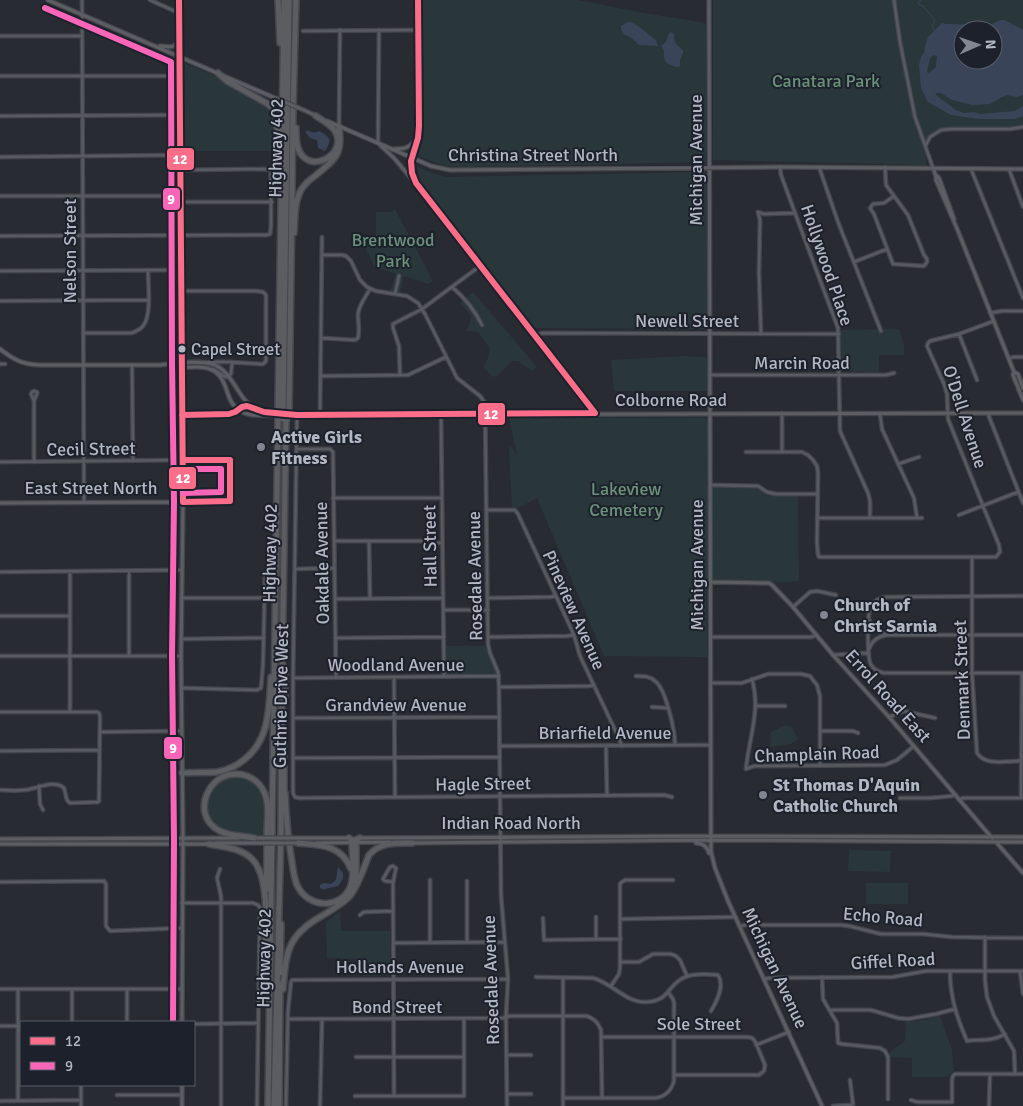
<svg xmlns="http://www.w3.org/2000/svg" width="1023" height="1106" viewBox="0 0 1023 1106" font-family="Signika,sans-serif">
	<rect width="100%" height="100%" fill="#282b32"/>
	<path fill="#2a373a" fill-rule="evenodd" d="M422,0H578L638,12L705,23L706,25V162L466,167L445,166L418,156L417,153L424,135Z
		M713,0H1023V126L951,129C927,133 926,143 926,165L713,160ZM963,30H993V60H963Z
		M184,63L213,75L269,108C278,120 275,137 274,151H185Z
		M417,166L426,171L445,177L706,172L708,311L707,310V329L530,328L479,264L419,183Z
		M395,209L433,281L428,284L404,276L400,293L390,291L396,274L375,267L359,236H376V212H392Z
		M473,292L537,367L532,371L518,361H512L498,375L493,377L483,367L488,358L490,349L478,332L466,331C475,315 470,315 460,303Z
		M899,329L904,344V355H879V372L841,371V330Z
		M684,356L707,357L708,391H614L611,360Z
		M509,418H704L707,421V486L751,485L762,486L775,493H798L799,581L768,583L706,579L707,657L604,656L537,498L520,507H512L509,446L512,448L517,455Z
		M445,646H488L498,675L446,677Z
		M785,725L791,726L798,739L791,744L770,747L771,732Z
		M237,777C241,777 246,777 249,779C268,790 264,818 264,836C251,834 228,834 218,826C208,819 205,810 208,799C210,793 211,789 215,785C221,780 229,778 237,777Z
		M849,850L891,851L890,872L848,871Z
		M866,883H908V904H866Z
		M340,911L341,931H390V975L363,976L362,959L327,958L326,922Z
		M940,1016L952,1050L954,1071L947,1077H912V1058L890,1057L889,1053L905,1041L906,1022L924,1020Z"/>
	<path fill="#394459" fill-rule="evenodd" d="M1000,20H1005L1023,30V95L1017,97L1007,95L1000,98L990,104L972,105L952,100L941,93H935L937,96L956,110L964,113L974,112L980,114L1015,111L1023,106V116L1015,119H979L951,115L928,102L921,88L919,65L921,57L924,53L925,47L928,37L942,23L946,24L990,25ZM963,30H993V60H963ZM933,55L937,56L936,67L929,73L927,72L930,58Z
		M631,22C640,26 647,34 656,40L658,46L639,45L633,39L624,34L621,29V26L626,23Z
		M671,32L674,34C674,44 676,44 683,50V53L680,60V66L677,67C665,64 664,62 664,50L661,46L666,42L669,33Z
		M308,130C312,133 315,133 319,131C330,137 333,139 325,151L318,148L317,140L310,138L305,132Z
		M338,867L343,873V879L338,886L325,889V890L320,888V885L324,883L331,884L336,880Z"/>
	<g fill="none" stroke-linecap="round" stroke-linejoin="round">
		<path stroke="#394459" stroke-width="1" d="M922,0L918,2L919,5L923,6L935,20L932,26L934,30"/>
		<g stroke="#44464b" stroke-width="5">
			<path id="street" d="M82,0L84,502
				M150,0L179,13
				M894,0L900,42L915,117L933,168
				M303,31L418,30
				M0,36H82
				M0,76H180
				M0,116L181,115
				M339,126L340,30
				M378,143L379,30
				M926,145L930,137L941,130L951,129H1010L1023,127
				M0,157L181,155
				M780,167L781,175L808,248L838,328L840,431L868,493L870,501V518
				M819,167L838,222L881,331
				M885,167L886,185L908,215L924,255L927,259V262L924,266L893,264L874,214L870,208L873,204L884,203L894,196
				M971,169L1023,298
				M1009,169L1023,207
				M0,196H181
				M181,202H272
				M0,236L267,235L270,234L271,226V171L265,169L181,170
				M322,255H342L346,256L351,261L360,280L367,287L376,291L407,296L418,303L425,314L457,378L480,396L485,403L488,644L490,653L498,672L499,687L501,895L508,979L506,1017L507,1106
				M854,262L887,249
				M0,271L181,270
				M452,287C464,297 475,311 482,325
				M181,291H257L263,292L266,295V361L263,364H260L229,362H209
				M395,294L399,276
				M0,301L148,300
				M990,313L1002,311H1023
				M83,333H132C136,331 140,330 143,326C152,315 148,284 148,270
				M761,334L759,273L760,220L758,212L764,214L795,213
				M959,334L977,380
				M534,335L543,333L839,334
				M321,338L355,340L358,338C360,332 358,322 358,314C359,305 366,296 370,289
				M1009,359L1013,357H1023
				M0,364H5
				M132,365L133,461
				M212,369C218,370 222,377 227,377L231,374L232,363
				M400,375L399,346L393,328V324L422,309L480,266
				M710,375H886L894,373
				M321,376L408,375L446,357
				M34,401L31,394L32,392L34,391L37,392V394L34,401V462
				M320,414L322,237
				M441,414L444,677
				M880,414L882,429L914,498L917,518
				M988,414L1023,503
				M182,415L229,414C237,412 241,405 251,407
				M297,415L293,678V793L295,797L299,798L664,795L672,797
				M297,449H330L333,452L336,678
				M746,452H802L808,455L813,460L817,466L818,472L817,543L818,554L819,557H996L1000,552L999,545L983,506L948,419L947,394L944,384L927,346L928,343L930,341L959,334L994,321
				M782,452V413
				M0,462L183,460
				M898,464L919,457
				M711,485L758,486L767,492L776,494H817
				M333,498H442
				M486,510H515L518,514L574,635L580,656L616,732L622,746
				M959,515L1018,492
				M817,518H922
				M334,541H422L430,543H442
				M369,541L370,598
				M972,557V673L977,753C985,766 1006,761 1019,761L1023,758
				M295,569L334,568
				M70,571V712
				M0,572L182,570
				M1023,596L887,597C880,597 875,600 871,606C867,613 867,658 871,665C874,669 879,672 884,673H1023
				M182,598H265
				M488,598L550,597L556,596
				M335,599L443,598
				M793,607L810,592L817,591L836,595
				M443,610H488
				M0,616H70
				M870,621C873,628 878,633 886,634
				M488,637L567,636L574,635
				M711,637H812L816,635
				M335,638L444,637
				M181,639L264,638
				M869,649C872,640 878,636 888,635H1023
				M833,655L869,653
				M0,656H181
				M129,656V571
				M636,676C643,676 650,676 655,681C666,689 675,731 675,745
				M394,677L395,797
				M293,678L499,676
				M752,679C761,711 749,737 746,769L754,766L885,765L897,760L914,746
				M711,683H742L768,674H801L810,676L813,680L817,685L820,696V766
				M499,687L589,686L594,685
				M182,688L257,690L261,688L263,665L265,575
				M755,706H785
				M652,707L667,708
				M0,712H97L99,713L100,716L99,801L98,802L70,803L67,800L64,788C54,779 36,789 25,790C16,791 8,790 0,790
				M889,717L904,711L935,718
				M293,718L499,717
				M821,731H853L858,733
				M100,732L182,731
				M500,746L711,745
				M606,746L607,795
				M0,751L100,750
				M293,758L500,757
				M39,786L40,804L43,810
				M900,798H931L952,796L954,794
				M1021,798L1022,673
				M959,800L963,798H1022
				M220,869L217,878L221,896V1106
				M467,881V942
				M0,882L104,881L106,884V926L110,931L182,928
				M393,882L385,881L383,879L390,867L393,866L396,868L393,883L394,1096
				M182,903H253L258,905L260,908L257,1106
				M360,915L364,912L393,911
				M596,917V939
				M543,918L544,940L621,939
				M621,919L735,917
				M740,927L744,925H841L849,926L881,934H923L952,937L1023,938
				M985,937V981L987,997L994,1016L1014,1051L1015,1073
				M393,943L505,942
				M430,943V880
				M621,962H639L653,954H671L676,956L680,960L687,976
				M950,971C950,997 957,1018 967,1041C982,1039 991,1042 1005,1034
				M1020,971L1023,994
				M536,977L593,978C612,983 625,1002 645,1002C669,1002 667,986 683,978C692,973 708,974 718,975C725,986 717,1001 711,1011
				M822,977L823,999L837,1023L838,1043L842,1044L880,1048L885,1051L888,1057V1099
				M563,978V1106
				M764,979L770,978L893,977L926,971H1023
				M611,986L619,974L620,968V884L622,882L625,880H673
				M0,989H182
				M830,1011L834,1010H871L898,1018L908,1019L936,1014L955,1009
				M288,1019L503,1018L510,1016H587C594,1019 598,1022 601,1030L602,1098
				M72,1022V989
				M127,1022V989
				M194,1024L258,1023
				M0,1026H21
				M602,1037H747L752,1038L755,1041L765,1065L764,1071L759,1075H674
				M756,1045L789,1032
				M507,1055H531
				M356,1057H464
				M81,1085V1106
				M507,1094H531
				M117,1095H182
				M355,1096H464V1019
				M563,1098H656C666,1096 671,1091 674,1081V1003L673,999L668,992
				M911,1100L917,1102H952V1079L953,1076L955,1074H1023
				M0,1101L81,1100
				M18,1101V989
				M286,1106L288,1011L291,982L292,980L508,979
				M320,1106L322,1020
				M833,1106L850,1105L853,1104L850,1080
				M989,1106L990,1074"/>
		</g>
		<g stroke="#44464b" stroke-width="5.5">
			<path id="secondary" d="M48,0L275,98
				M179,0L183,502L181,656L183,839L182,1022
				M418,0L419,126L418,138L411,161L412,173L416,183L591,407L595,413
				M709,0L711,852L715,868L728,901L822,1106
				M160,46C169,47 176,49 178,39
				M299,108L317,116
				M327,121L431,166L450,170L780,167L1023,169
				M380,145L394,158L415,183
				M394,149C404,149 410,148 416,139
				M933,168L936,176V180L958,231L1014,372L1013,375L1023,400
				M937,176L939,178L954,219
				M0,349C14,360 22,364 39,365H160L168,364L173,363C185,363 205,360 215,365C236,375 237,402 260,411C265,413 270,413 276,413
				M168,364C182,372 200,362 214,371C222,376 225,385 228,394C235,419 259,416 280,415
				M1014,372L1018,374L1023,388
				M289,415L1023,413
				M0,503L183,502
				M711,582L769,583L772,585L793,607L833,655L889,717L992,838
				M253,838H264
				M297,838H350
				M359,838L711,836L1023,837
				M0,839L239,838
				M996,842L1023,873
				M216,843H264
				M317,843L389,842
				M412,843L711,840L1023,842
				M696,843C703,843 707,846 709,853
				M0,844H209
				M182,1085V1106"/>
		</g>
		<g stroke="#44474e" stroke-width="8">
			<path id="highway" d="M278,0L280,43
				M218,73L227,81L268,104L274,110L277,121L278,174
				M296,128C296,135 296,142 298,148C308,177 349,154 335,131C331,125 322,120 316,116
				M294,233C295,219 294,203 301,190C304,185 309,180 315,176C335,159 343,156 339,127
				M278,410L284,0
				M283,410L289,0
				M289,410L291,274L293,111L296,0
				M285,698V669
				M182,773C193,772 206,773 217,772C227,770 237,766 245,759C270,739 269,707 271,677
				M285,793C286,816 288,839 292,862C293,870 294,878 297,885C307,908 342,911 351,885C355,872 352,856 352,843L355,840L360,838
				M284,796V747
				M254,838C243,836 230,836 220,831C187,815 211,763 247,776C255,779 262,786 265,794C270,806 267,820 267,832C267,852 267,871 266,890
				M349,838L355,842L356,844V881
				M297,843C319,845 341,844 351,869
				M209,844C224,847 241,848 252,859C270,877 266,929 265,953C265,969 266,984 266,999
				M280,973L281,924
				M283,989C286,953 287,936 320,917C330,911 341,905 349,897C358,887 364,867 369,855C380,842 397,843 412,843
				M268,1106L278,419
				M274,1106L281,829L282,678L286,419
				M279,1106L280,984"/>
		</g>
		<use href="#street" stroke="#575a61" stroke-width="2.5"/>
		<use href="#secondary" stroke="#5c5e64" stroke-width="3"/>
		<use href="#highway" stroke="#5c5d61" stroke-width="5"/>
		<g stroke="#44464b" stroke-width="5.5" stroke-linecap="butt">
			<path id="secondary-bridge" d="M275,98L299,108
				M264,838H297
				M264,843H297"/>
		</g>
		<g stroke="#44474e" stroke-width="8" stroke-linecap="butt">
			<path id="highway-bridge" d="M278,419V410
				M283,419V410
				M288,419L289,410"/>
		</g>
		<use href="#secondary-bridge" stroke="#5c5e64" stroke-width="3"/>
		<use href="#highway-bridge" stroke="#5c5d61" stroke-width="5"/>
		<g stroke="#1c212c" stroke-width="10">
			<path id="bus-1" d="M179,0L183,502L230,501V460H183
				M182,415L229,414L235,412L242,407L247,406L264,412L297,415
				M298,415L595,413L416,183L412,173L411,161L418,138L419,126L418,0"/>
		</g>
		<g stroke="#1c212c" stroke-width="10">
			<path id="bus-2" d="M45,8L171,62L172,363L174,502L172,656L174,839L173,1022
				M183,493L221,492V469H183"/>
		</g>
		<use href="#bus-1" stroke="#fb6d88" stroke-width="6"/>
		<use href="#bus-2" stroke="#fa66b7" stroke-width="6"/>
	</g>
	<circle fill="#b2b7c3" stroke="#1c212c" stroke-width="2" cx="182" cy="349" r="4.5"/>
	<g fill="#828690" stroke="#1c212c" stroke-width="2">
		<circle cx="261" cy="447" r="5"/>
		<circle cx="824" cy="615" r="5"/>
		<circle cx="763" cy="795" r="5"/>
	</g>
	<g text-anchor="middle" stroke-width="4" stroke-linejoin="round" paint-order="stroke">
		<g font-size="17" fill="#b2b7c3" stroke="#1c212c" text-anchor="start">
			<text x="191" y="355">Capel Street</text>
		</g>
		<g font-size="18" fill="#6c9179" stroke="#1c212c">
			<text x="826" y="87">Canatara Park</text>
			<text x="393" y="246">Brentwood<tspan x="393" dy="21">Park</tspan></text>
			<text x="626" y="495">Lakeview<tspan x="626" dy="21">Cemetery</tspan></text>
		</g>
		<g font-size="18" fill="#b2b7c3" stroke="#1c212c">
			<text transform="translate(276 148) rotate(-89)" y="6">Highway 402</text>
			<text x="533" y="161">Christina Street North</text>
			<text transform="translate(696 160) rotate(-90)" y="6">Michigan Avenue</text>
			<text transform="translate(70 251) rotate(-90)" y="6">Nelson Street</text>
			<text transform="translate(827 265) rotate(71)" y="6">Hollywood Place</text>
			<text x="687" y="327">Newell Street</text>
			<text x="802" y="369">Marcin Road</text>
			<text x="671" y="406">Colborne Road</text>
			<text transform="translate(965 417) rotate(72)" y="6">O'Dell Avenue</text>
			<text transform="translate(91 449) rotate(-1)" y="6">Cecil Street</text>
			<text x="91" y="494">East Street North</text>
			<text transform="translate(430 546) rotate(-91)" y="6">Hall Street</text>
			<text transform="translate(270 553) rotate(-89)" y="6">Highway 402</text>
			<text transform="translate(322 563) rotate(-91)" y="6">Oakdale Avenue</text>
			<text transform="translate(697 565) rotate(-90)" y="6">Michigan Avenue</text>
			<text transform="translate(475 576) rotate(-91)" y="6">Rosedale Avenue</text>
			<text transform="translate(574 610) rotate(66)" y="6">Pineview Avenue</text>
			<text x="396" y="671">Woodland Avenue</text>
			<text transform="translate(962 680) rotate(-92)" y="6">Denmark Street</text>
			<text transform="translate(281 696) rotate(-89)" y="6">Guthrie Drive West</text>
			<text transform="translate(888 696) rotate(48)" y="6">Errol Road East</text>
			<text x="396" y="711">Grandview Avenue</text>
			<text x="605" y="739">Briarfield Avenue</text>
			<text transform="translate(817 754) rotate(-2)" y="6">Champlain Road</text>
			<text transform="translate(483 784) rotate(-1)" y="6">Hagle Street</text>
			<text x="511" y="829">Indian Road North</text>
			<text transform="translate(883 917) rotate(5)" y="6">Echo Road</text>
			<text transform="translate(264 958) rotate(-89)" y="6">Highway 402</text>
			<text transform="translate(893 961) rotate(-3)" y="6">Giffel Road</text>
			<text x="400" y="973">Hollands Avenue</text>
			<text transform="translate(775 968) rotate(65)" y="6">Michigan Avenue</text>
			<text transform="translate(491 980) rotate(-92)" y="6">Rosedale Avenue</text>
			<text x="397" y="1013">Bond Street</text>
			<text x="699" y="1030">Sole Street</text>
		</g>
		<g font-size="18" font-weight="bold" fill="#b2b7c3" stroke="#1c212c" text-anchor="start">
			<text x="271" y="443">Active Girls<tspan x="271" dy="21">Fitness</tspan></text>
			<text x="834" y="611">Church of<tspan x="834" dy="21">Christ Sarnia</tspan></text>
			<text x="773" y="791">St Thomas D'Aquin<tspan x="773" dy="21">Catholic Church</tspan></text>
		</g>
	</g>
	<g stroke="#1c212c" stroke-width="2">
		<rect x="166" y="147" width="29" height="24" rx="5" fill="#fb6d88"/>
		<rect x="162" y="187" width="19" height="24" rx="5" fill="#fa66b7"/>
		<rect x="477" y="402" width="29" height="24" rx="5" fill="#fb6d88"/>
		<rect x="168" y="466" width="29" height="24" rx="5" fill="#fb6d88"/>
		<rect x="163" y="736" width="20" height="24" rx="5" fill="#fa66b7"/>
	</g>
	<g font-size="14" text-anchor="middle" font-weight="bold" fill="#fff">
		<text x="180" y="164">12</text>
		<text x="171" y="204">9</text>
		<text x="491" y="419">12</text>
		<text x="183" y="483">12</text>
		<text x="173" y="753">9</text>
	</g>
	<rect x="20" y="1021" width="175" height="65" fill="#1c212c" stroke="#585d68"/>
	<rect x="30" y="1037" width="25" height="8" fill="#fb6d88" stroke="#585d68"/>
	<text x="65" y="1046" font-size="15" fill="#b2b7c3">12</text>
	<rect x="30" y="1062" width="25" height="8" fill="#fa66b7" stroke="#585d68"/>
	<text x="65" y="1071" font-size="15" fill="#b2b7c3">9</text>
	<g transform="translate(978 45) rotate(88)"><circle r="24" fill="#1c212c" stroke="#585d68"/>
	<path d="M0-4L9 19L0 12L-9 19Z" fill="#828690"/>
	<text y="-8" font-size="14" font-weight="bold" text-anchor="middle" fill="#b2b7c3">N</text>
	</g>
</svg>
